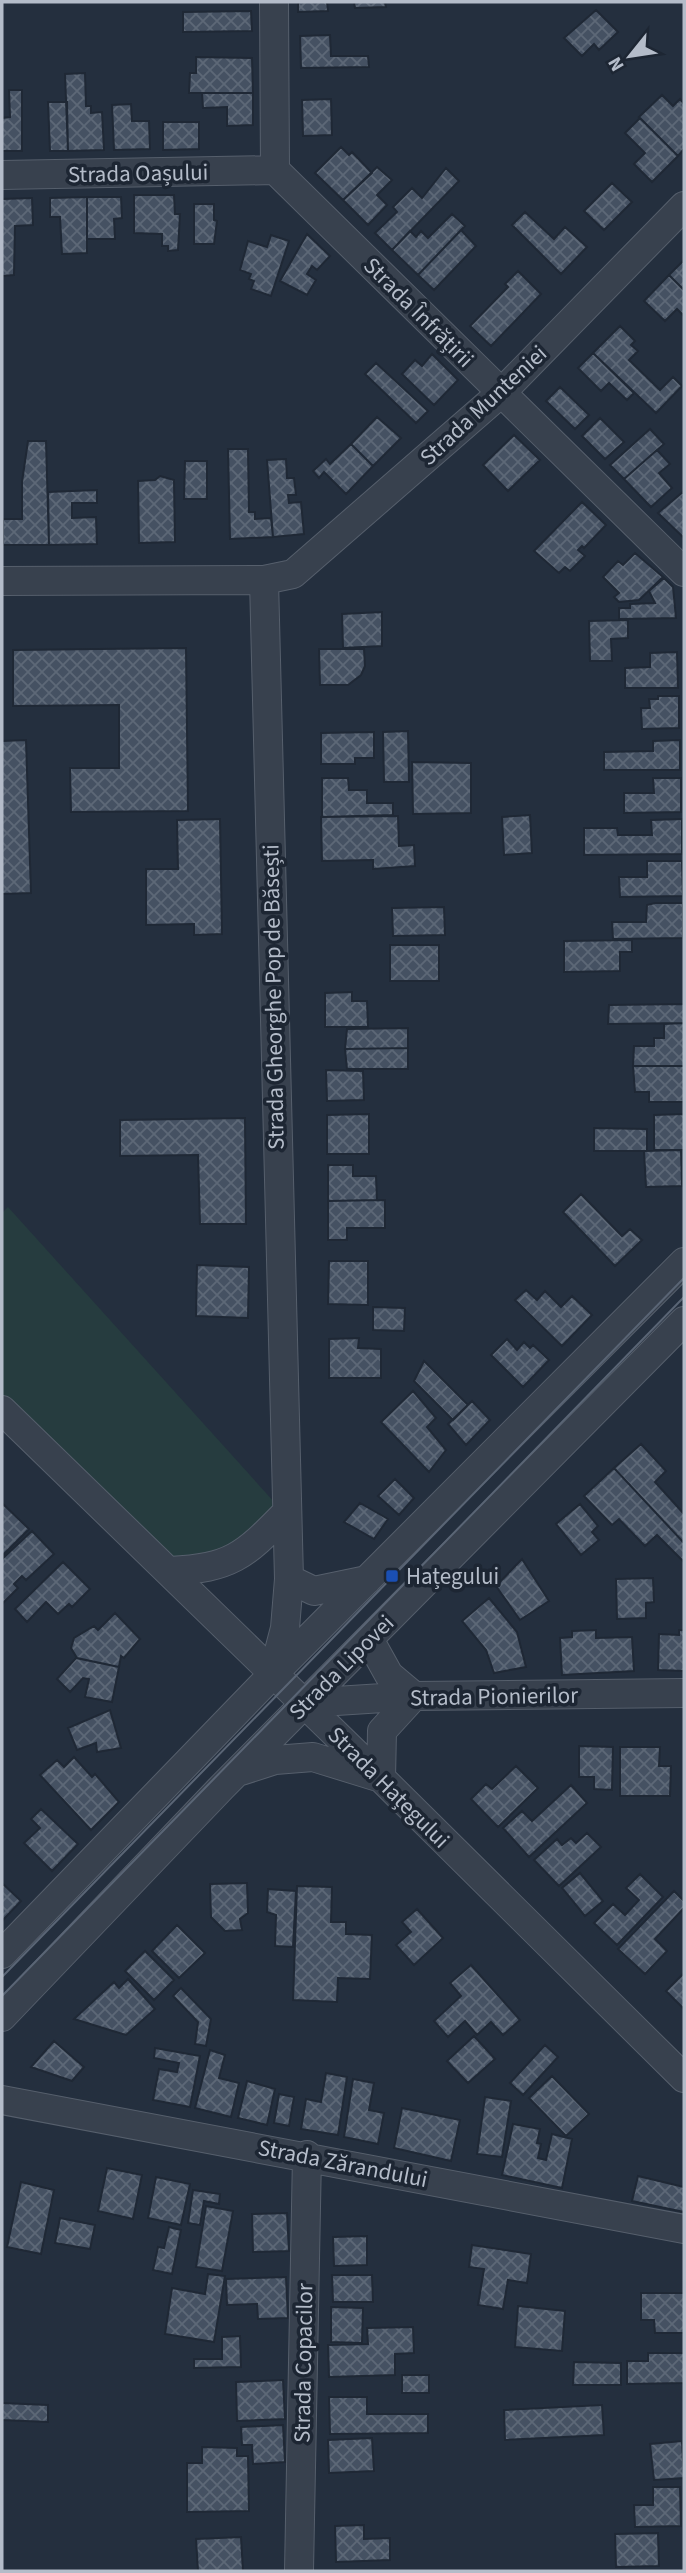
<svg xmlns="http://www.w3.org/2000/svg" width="686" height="2573" viewBox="0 0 686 2573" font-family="'Source Sans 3',sans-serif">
	<defs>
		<pattern id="building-cross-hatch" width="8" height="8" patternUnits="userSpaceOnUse" patternTransform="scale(1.75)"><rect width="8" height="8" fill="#455162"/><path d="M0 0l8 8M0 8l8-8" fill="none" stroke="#5d6877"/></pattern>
	</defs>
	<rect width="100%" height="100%" fill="#242f3e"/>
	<path fill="#263c3f" d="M8,1207L285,1514L250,1549L170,1571L2,1410V1213Z"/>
	<path fill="url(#building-cross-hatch)" stroke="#1f2835" stroke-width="2" d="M298,2H327L328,11L298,12Z
		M354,2H385L386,7L355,8Z
		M596,10L618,32L599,50L594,44L582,56L564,38Z
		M251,11L252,31L183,32V12Z
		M330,35L331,56H368L369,67L301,68L300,36Z
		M196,57L252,58L253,93H189L190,73H196Z
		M85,73L86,106H91V113L102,112L104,150L68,151L65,74Z
		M9,90H22V151H2V118L10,117Z
		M202,93H253V125L227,126V107L203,108Z
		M662,95L673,106L680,99L684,104V149L678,156L639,117Z
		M331,99L332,135L303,136L302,100Z
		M48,102H67L68,151H50Z
		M131,104L132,121H149L150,149L114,150L112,105Z
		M640,118L678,156L652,182L634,164L645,153L625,133Z
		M163,122H199V149L163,150Z
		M341,147L349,155L352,152L372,173L343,200L315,173Z
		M377,167L392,180L377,195L387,205L368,225L343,200Z
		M446,168L459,181L392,250L375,233L397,212L393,207L412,188L422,198Z
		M612,183L632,202L604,230L584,211Z
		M134,195H174L175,214H180L178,250L168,251V246H162V234L134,233Z
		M87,197H121L122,218L114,219L115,239H87Z
		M87,197V253L62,254L60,217H50V198Z
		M32,198L33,225L15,226L14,275L2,276V199Z
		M194,204H214V220L217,221L214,244H194Z
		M525,212L554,239L565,227L587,247L561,274L512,225Z
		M452,214L465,226L418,275L392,250L410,231L416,237L421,231L428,238Z
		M461,230L476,246L434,290L418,275Z
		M307,234L330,256L317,270L312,266L307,274L316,280L307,295L280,281Z
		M271,235L289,241L271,296L251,289L254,281L249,279L251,274L240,270L248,241L267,247Z
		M684,260V290L669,275Z
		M518,271L541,294L491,346L470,326L508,287L505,284Z
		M669,275L684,290V316L677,309L665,321L644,301Z
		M620,326L635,341L631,345L638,351L629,360L660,390L673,377L682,386L656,413L593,353Z
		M593,353L634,393L627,400L609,383L601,391L578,368Z
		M432,354L458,380L434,405L402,374L415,360L422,366Z
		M376,363L428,411L416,423L365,374Z
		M560,387L589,415L575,429L546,401Z
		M377,417L401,438L373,466L351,444Z
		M600,418L624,442L605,459L582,436Z
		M650,429L664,444L624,479L610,465Z
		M514,435L540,460L508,491L483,465Z
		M28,441H46L49,545H3V519H22V482Z
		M351,444L373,466L346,494L324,472L319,478L313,471L326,459L330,464Z
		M228,449H248L249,512H255V519L271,518L273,537L230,539Z
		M657,450L670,464L659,473L672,488L651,507L624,479Z
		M286,459L287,478H294L296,495H288L289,503L301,502L304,534L273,537L267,460Z
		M185,461H207V499H184Z
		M160,476L174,480L175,542L139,543L138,481L155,480Z
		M97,490V503H72V518L96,517L97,544L49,545L48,492Z
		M684,491V538L658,513Z
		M582,502L606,525L584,548L582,546L578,550L585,556L570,571L565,567L559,573L534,551Z
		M635,553L663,577L639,600L619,602L614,597L619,593L603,577L618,561L623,565Z
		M664,578L673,587L676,618L619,619V608H630V604L655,603L649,591Z
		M382,612V646L343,648L342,614Z
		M628,620V638L611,639L612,661H590L589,621Z
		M186,648L188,811L71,812L70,768H119V705L13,706V650Z
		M319,649H364L365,666L361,675L348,685H320Z
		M677,652L678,688H625V668L650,667V653Z
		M658,696H679V728L642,729L641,708H650L649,699H658Z
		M408,731L409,782H384L383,732Z
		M374,732V758H355V764H321V733Z
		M26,740L31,893L2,894V741Z
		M680,740V770H604V752L653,751V741Z
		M412,762L471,763V813L413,814Z
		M322,778H348L349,790H367V803H393V815L322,817Z
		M653,778H681V812L624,813V793H654Z
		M530,815L532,853L504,855L502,817Z
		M398,816L399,846L414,845L415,866L373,869V860L322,861L321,817Z
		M220,819L222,934L194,935V924L146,925V869H178L177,820Z
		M682,819V854L584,855V828H617L618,835H652L651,820Z
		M647,861H682L683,896L620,897L619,877H647Z
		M655,903H683V938L613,939L612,922H646L647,905Z
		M444,907L445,935L393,936L392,908Z
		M632,940V952H620V971L564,972V941Z
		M390,945H439V981H390Z
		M352,992V1001H367L368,1027H325V993Z
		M684,1004V1023L608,1024L609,1005Z
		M684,1023V1066H633L634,1046H654V1038H664V1024Z
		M408,1028V1048L345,1049L347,1029Z
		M408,1048V1069H347L345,1049Z
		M633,1066H684V1102H649V1092H635Z
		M326,1070L363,1071L364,1100L327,1101Z
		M369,1114V1154H327V1115Z
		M684,1114V1150H654V1115Z
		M245,1118L246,1224H200L198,1155L120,1156V1120Z
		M594,1128L647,1129V1151H594Z
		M681,1150L682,1186L646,1187L644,1151Z
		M328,1165H353V1176H376L377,1200L328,1201Z
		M581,1194L622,1236L630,1229L642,1240L615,1266L563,1212Z
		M385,1200V1228H347V1240H328V1201Z
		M329,1261H368V1305L328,1304Z
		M197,1265L249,1267L248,1318L196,1316Z
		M526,1290L537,1300L545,1291L561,1307L572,1296L592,1315L562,1346L515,1300Z
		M373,1307L405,1308L404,1331L373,1330Z
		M359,1338L358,1348L381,1349V1378H329V1339Z
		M507,1339L517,1350L524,1342L530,1348L533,1345L549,1360L523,1387L491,1355Z
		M424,1361L468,1405L453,1420L414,1381Z
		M413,1391L436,1418L427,1427L446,1450L429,1472L381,1422Z
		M472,1401L490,1420L466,1445L448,1424Z
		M641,1444L666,1471L655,1482L684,1514V1543L614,1468Z
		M614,1468L684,1543V1562L657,1535L645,1546L619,1519L612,1525L584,1496Z
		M395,1479L414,1498L399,1515L378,1496Z
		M360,1503L388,1519L374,1539L344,1522Z
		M3,1504L29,1529L2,1556V1505Z
		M580,1504L598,1526L592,1532L599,1540L581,1555L556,1524Z
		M32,1531L54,1554L26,1580L22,1576L14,1584L18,1588L2,1604V1559Z
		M522,1559L549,1601L520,1620L496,1586Z
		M63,1562L90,1589L72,1607L69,1604L58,1614L46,1602L27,1622L15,1609Z
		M653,1578L654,1602L646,1603V1618L617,1619L616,1579Z
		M489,1598L517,1632L526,1667L494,1673L486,1650L462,1621Z
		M115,1613L140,1639L124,1658L121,1656L119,1667L77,1658L71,1648L74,1638L94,1626L98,1630Z
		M596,1630V1638L632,1637L634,1671L562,1675L560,1638L572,1637V1631Z
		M679,1630H684V1671L658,1670L659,1634L679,1635Z
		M76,1658L119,1667L112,1702L85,1697L89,1679L83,1678L70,1692L57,1679Z
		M110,1710L121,1748L97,1752L96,1743L77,1750L68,1728Z
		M579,1746L613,1747L612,1790L594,1789V1777H579Z
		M620,1747H660L659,1766H671L670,1796H620Z
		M74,1757L92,1777L95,1774L119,1802L91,1830L40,1775L57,1760L64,1767Z
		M516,1766L538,1788L498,1827L471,1799L486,1784L492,1789Z
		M571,1785L587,1803L529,1857L503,1828L522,1811L532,1821Z
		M41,1809L78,1844L52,1871L24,1843L40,1828L31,1819Z
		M587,1833L601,1847L559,1886L534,1860L557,1839L562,1845L571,1838L576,1843Z
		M580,1873L603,1901L585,1916L562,1888Z
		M640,1874L663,1897L617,1945L594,1923L613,1904L625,1915L639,1900L626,1888Z
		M2,1883L21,1901L2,1921Z
		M247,1883L248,1913L240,1919L242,1930L225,1931L211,1917L210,1884Z
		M297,1886L332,1887L331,1922H346V1934L372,1935L370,1979L338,1978L337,2002L293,2000Z
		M268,1889L296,1891L293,1947L275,1946L276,1915L267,1912Z
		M674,1891L684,1901V1908L655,1939L667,1951L645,1974L618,1949Z
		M417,1909L443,1938L414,1965L396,1945L411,1932L402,1922Z
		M177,1925L205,1953L179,1978L152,1951Z
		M145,1951L174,1980L154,2000L125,1971Z
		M471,1965L520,2020L503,2035L491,2022L477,2035L465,2021L448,2037L434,2021L461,1996L450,1983Z
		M684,1973V2009L666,1991Z
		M128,1979L155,2009L126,2035L74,2019L114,1982L119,1988Z
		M181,1988L211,2019L206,2046L195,2044L198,2022L173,1996Z
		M474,2036L495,2059L468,2083L447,2061Z
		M54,2041L84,2067L72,2081L31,2067Z
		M545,2045L558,2057L523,2095L510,2083Z
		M155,2048L200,2056L190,2107L153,2100L159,2069L177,2072L179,2063L154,2058Z
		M210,2050L225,2055L219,2078L239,2083L231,2117L195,2108Z
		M326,2073L347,2077L338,2135L301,2129L306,2099L321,2102Z
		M552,2076L589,2114L566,2136L529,2098Z
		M353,2079L374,2083L369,2110L384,2113L378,2144L344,2137Z
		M247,2081L275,2089L267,2125L238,2118Z
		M279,2094L294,2097L289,2126L274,2123Z
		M485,2097L511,2101L502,2157L477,2154Z
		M402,2108L460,2120L451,2161L394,2148Z
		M513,2124L540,2129L537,2143L541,2144L538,2158L546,2160L552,2134L572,2139L562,2188L502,2175Z
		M107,2168L142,2175L133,2219L98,2211Z
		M638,2176L684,2187V2212L632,2201Z
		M156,2177L190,2184L181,2225L148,2218Z
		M21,2182L54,2190L41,2254L7,2247Z
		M193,2190L220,2194L219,2204L204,2201L200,2225L188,2223Z
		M206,2206L233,2211L222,2271L196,2267Z
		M287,2213L289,2251L253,2252L252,2214Z
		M60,2218L95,2225L90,2249L55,2243Z
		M169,2227L181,2230L172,2274L153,2270L158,2247L164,2248Z
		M367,2236V2265L334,2266L333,2237Z
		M472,2245L531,2254L527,2283L508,2280L503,2309L478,2305L484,2269L469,2267Z
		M208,2274L225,2276L214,2342L165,2334L172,2288L205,2294Z
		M332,2275H372L373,2302H333Z
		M286,2277L288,2318L258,2319L257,2304L227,2305L226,2279Z
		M641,2293H684V2333H655L654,2320H641Z
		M518,2306L565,2311L562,2351L515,2347Z
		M331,2307L363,2308L362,2343L331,2342Z
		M413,2327L414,2353L395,2354V2375L329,2377L328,2345L368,2344L367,2328Z
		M240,2336L241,2367L194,2368V2359H222V2337Z
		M648,2353H684V2383L627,2384V2361H648Z
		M574,2362L621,2363V2385H573Z
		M402,2375H429V2393H402Z
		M283,2380L285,2419L237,2421L236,2382Z
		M329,2397H367V2414H428V2433L330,2434Z
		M2,2403L48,2405V2422L2,2420Z
		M602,2405L604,2435L505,2440L504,2410Z
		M283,2425L285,2462L253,2464L252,2445H242L241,2427Z
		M372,2438L374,2471L329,2473L328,2440Z
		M682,2441L684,2478L654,2480L650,2444Z
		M202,2447L237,2448V2456H248L249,2511L187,2512V2463H202Z
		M653,2487H680L681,2526L635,2527L634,2505H653Z
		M364,2525V2539L390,2538V2560L336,2562L335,2526Z
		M658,2533L659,2566L616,2567L615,2534Z
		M241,2537L243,2571H198L196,2539Z"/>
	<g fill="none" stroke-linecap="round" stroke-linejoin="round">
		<g stroke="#565f6c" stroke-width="30">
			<path id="minor" d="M274,2L275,170L684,572
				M2,175L275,170
				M264,580L293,574L501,393L684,206
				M2,581L264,580L289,1579L285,1628L273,1674
				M2,1410L381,1778L684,2078
				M170,1571C231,1568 244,1556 285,1514
				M289,1579L314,1591L367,1580
				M369,1639L389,1675L414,1696
				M305,1703L414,1696L684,1693
				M241,1771L275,1760L313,1757L381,1778L382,1731L414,1696
				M2,1954L273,1674L684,1262
				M2,2017L222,1787L684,1321
				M2,2100L684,2229
				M299,2571L307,2155"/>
		</g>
		<use href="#minor" stroke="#38414e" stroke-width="28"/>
		<path stroke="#5a6575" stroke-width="2" d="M2,1977L684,1278
			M2,1996L684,1297"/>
	</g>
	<rect fill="#1a4fb4" stroke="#1d2633" stroke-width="2.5" x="385" y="1569" width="14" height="14" rx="3.5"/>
	<g text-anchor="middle" stroke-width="7" stroke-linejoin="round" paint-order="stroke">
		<g font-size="23" fill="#b4bcc9" stroke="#1d2633">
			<text transform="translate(138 173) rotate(-1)" y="8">Strada Oașului</text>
			<text transform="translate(419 312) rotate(45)" y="8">Strada Înfrățirii</text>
			<text transform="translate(483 405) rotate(-43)" y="8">Strada Munteniei</text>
			<text transform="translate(273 997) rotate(-91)" y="8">Strada Gheorghe Pop de Băsești</text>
			<text transform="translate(341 1667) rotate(-45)" y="8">Strada Lipovei</text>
			<text transform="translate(494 1696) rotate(-1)" y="8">Strada Pionierilor</text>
			<text transform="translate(389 1787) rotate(45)" y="8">Strada Hațegului</text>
			<text transform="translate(343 2163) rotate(11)" y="8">Strada Zărandului</text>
			<text transform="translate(303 2363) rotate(-89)" y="8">Strada Copacilor</text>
		</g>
		<g font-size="23" fill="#b4bcc9" stroke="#1d2633" text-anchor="start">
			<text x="406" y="1584">Hațegului</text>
		</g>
	</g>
	<rect width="686" height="2573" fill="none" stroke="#b4bcc9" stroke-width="7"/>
	<g transform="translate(630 56) rotate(240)" stroke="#1d2633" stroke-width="5" paint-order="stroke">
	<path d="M0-5L12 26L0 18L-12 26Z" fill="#b4bcc9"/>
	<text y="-10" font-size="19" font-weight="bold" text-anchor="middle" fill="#b4bcc9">N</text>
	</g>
</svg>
